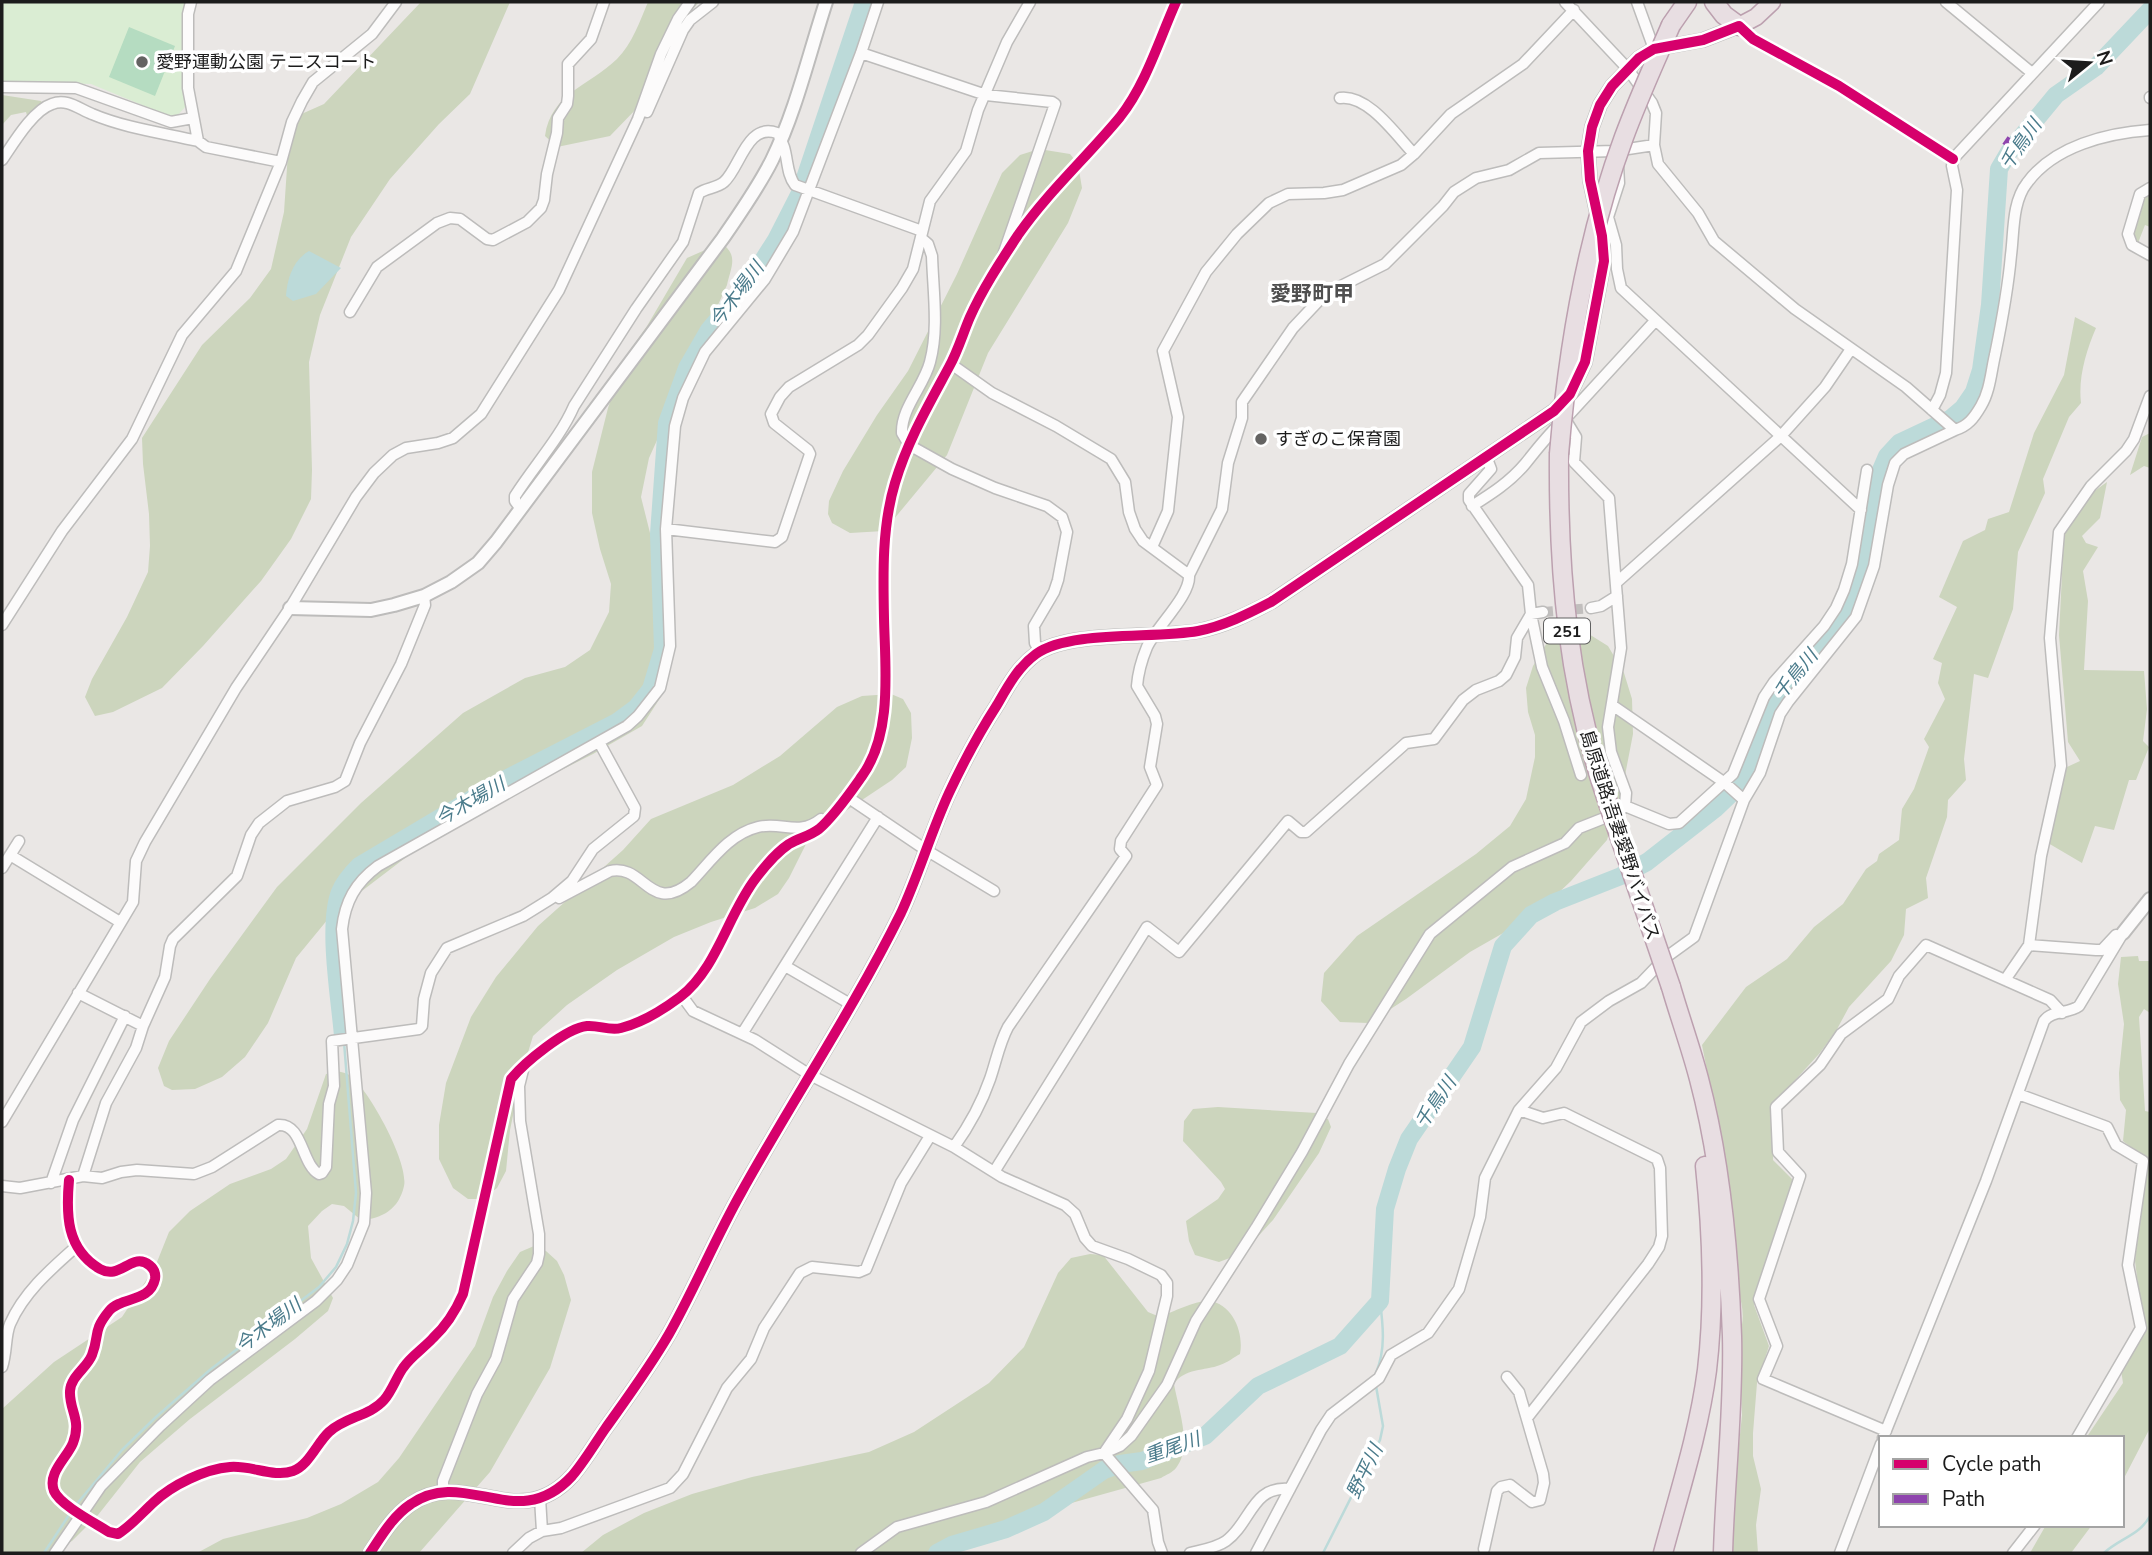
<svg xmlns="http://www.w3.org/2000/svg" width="2152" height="1555" viewBox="0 0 2152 1555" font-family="'Nunito Sans','Noto Sans JP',sans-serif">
	<rect width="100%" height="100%" fill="#eae7e5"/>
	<path fill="#ccd5bd" d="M421,2H510L470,94L439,124L390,179L351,237L320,315L309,362L312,470L311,499L291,539L261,581L203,646L162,688L113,712L95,716L85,697L92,679L127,617L148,572L150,546L149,514L143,464L142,438L202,345L250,298L271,269L284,212L289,138L297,116L324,104Z
		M648,2H699L681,23L670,63L640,105L610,136L557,147L545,136C551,93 589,86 617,59C632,44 640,21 648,2Z
		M2,95L41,101L44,105L28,119L26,112L11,115L2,125Z
		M1039,149L1070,154L1078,164L1082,188L1068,223L988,353L947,455L884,531L850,533L832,523L828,514L829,501L843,471L877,415L908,371L957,274L1002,173L1020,155Z
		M2150,195V227L2145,225L2138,243L2132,241L2130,234L2144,197Z
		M721,243C739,255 731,267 727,285L649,458L641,497L672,621V650L664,692L642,726L593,754L480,811L409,855L333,913L296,958L268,1023L245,1057L222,1077L195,1089L172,1090L164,1086L158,1068L169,1041L210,979L277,887L361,803L463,713L525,678L565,667L590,650L609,612L611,584L600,549L592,513V472L608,408L626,356L647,326L687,258Z
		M2075,317L2096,328C2086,351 2078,378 2081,403L2069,417L2043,479L2045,493L2018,552L2013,609L1988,678L1974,674L1964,759L1966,780L1948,800L1947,817L1926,878L1928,898L1906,909L1904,935L1891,961L1849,1007L1836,1031L1819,1054L1774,1103L1773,1160L1794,1181L1754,1305L1769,1346L1757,1383L1753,1433V1456L1761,1489L1756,1525L1758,1553H1731L1732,1513L1742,1415L1739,1336C1745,1320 1743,1306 1738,1290L1719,1132L1702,1045L1746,987L1787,959L1814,927L1843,904L1866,869L1877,861L1879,854L1899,840L1902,809L1914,789L1929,747L1924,739L1945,699L1938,683L1942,663L1933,659L1957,607L1939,597L1963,541L1985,530L1988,519L2009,512L2034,433L2064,375Z
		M2150,433V468L2144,466L2130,475L2142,437Z
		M2107,482L2100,518L2082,536L2086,543L2098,547L2083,571L2088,601L2084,670L2144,671L2147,709L2143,741L2149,747L2136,780H2129L2114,830L2095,826L2082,863L2048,843L2067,767L2080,761L2068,742L2059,635L2064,534L2093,492Z
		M1563,628L1584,631L1608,646L1624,673L1632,699L1633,734L1622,791L1607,840L1571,881L1535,915L1470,952L1406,999L1369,1023L1340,1022L1321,1001L1324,973L1357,936L1476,854L1510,826L1526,799L1535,757V735L1528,712L1526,688L1533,666L1551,636Z
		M891,694L903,699L911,713L912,738L906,767L892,780L829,822L806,844L789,878L778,894L755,908L711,922L674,937L617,970L567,1005L533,1036L522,1072L510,1130L506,1171L497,1188L482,1199H468L453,1188L439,1159V1125L446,1083L471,1017L496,977L538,926L623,850L651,819L733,785L780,756L837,707L862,696Z
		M2138,956L2139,961H2150V1013L2144,1009L2139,1017L2145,1111L2150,1112V1428L2122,1482V1438H2086L2123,1383L2121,1370L2144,1332L2135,1261L2146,1159L2123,1141L2126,1110L2120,1100L2119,1073L2124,1024L2118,984L2121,957Z
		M336,1071C341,1072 347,1073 351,1076C370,1092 409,1163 404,1186C399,1209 382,1219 361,1220L344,1206L332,1204L322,1211L308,1226L311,1258L333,1298L328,1311L295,1339L190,1419L140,1462L98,1515L72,1541L49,1553H2V1409L54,1362L122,1317L155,1267L169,1232L190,1211L230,1184L271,1169L286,1159L307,1129L326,1074Z
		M1218,1107L1317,1113L1328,1119L1331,1127L1319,1153L1273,1220L1243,1253L1219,1262L1195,1255L1189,1241L1186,1221L1218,1199L1225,1189L1221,1182L1183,1141L1184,1121L1193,1109Z
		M534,1246L546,1251L557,1261L564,1275L571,1300L550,1368L490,1472L419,1553H197L223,1539L307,1518L341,1504L378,1482L399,1458L475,1346L493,1297L507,1271L520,1252Z
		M1090,1254L1103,1255L1148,1312L1160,1317C1172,1312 1197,1300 1209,1301C1233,1304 1244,1333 1240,1354C1234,1357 1227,1363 1220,1365C1205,1371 1184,1368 1174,1384C1178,1408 1193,1447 1176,1468C1173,1472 1166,1475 1161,1478L1003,1522L924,1553H581L603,1535L644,1513L692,1494L752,1477L869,1452L914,1432L989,1383L1024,1347L1058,1273L1071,1258Z
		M2046,1525H2092L2071,1553H2030Z"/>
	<path fill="#daedd3" d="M2,2H186L182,14L186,106L177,116L171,117L91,84L2,82Z"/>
	<path fill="#b5dcc1" d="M129,27L175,46L155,96L109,77Z"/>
	<path fill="#bcdad9" d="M309,251L341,268L316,294L293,301L286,296C287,279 293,260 309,251Z"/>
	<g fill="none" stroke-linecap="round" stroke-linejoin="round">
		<path stroke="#bcdad9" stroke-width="2.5" d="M1376,1373C1386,1349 1383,1325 1380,1301
			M75,1506L122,1450L156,1417L211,1369L319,1287L336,1267L347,1244L353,1221L356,1193L344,1042
			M44,1553L71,1512
			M1323,1553L1380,1440L1383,1426L1376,1386
			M2104,1553C2120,1538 2139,1536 2150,1516"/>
		<path stroke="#bcdad9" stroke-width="18" d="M343,1036C340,999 327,925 340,892C344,882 351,874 359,866L502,781L617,722L636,708L651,689L663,649L659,534L667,423L687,368L709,330L748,284L776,240L800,193L864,2
			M937,1553L952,1545L1006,1529L1044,1512L1104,1470L1120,1464L1142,1461L1205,1436L1258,1386L1340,1346L1380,1301L1385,1209L1397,1169L1409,1139L1472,1047L1503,946L1531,915L1555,902L1621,876L1647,862L1715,809L1738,787L1755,753L1773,700L1849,608L1858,589L1878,477L1887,456L1899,443L1950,419L1963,408L1974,392L1981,370L1990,305L1999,169L2009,152L2056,95L2096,67L2150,10"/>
		<path stroke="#c1bebd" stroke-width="10" stroke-dasharray="10 5" stroke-linecap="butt" d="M1543,612L1591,608"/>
		<g stroke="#bdbcbb" stroke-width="13">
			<path id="minor" d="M191,2L188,14V88L198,141
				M1565,2L1627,68L1652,103L1656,113L1654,145L1658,164L1698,213L1714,241L1795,309L1906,387L1955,430C1968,426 1974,418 1981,406C1990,391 1991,372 1995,355C2002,321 2008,289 2011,255C2014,232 2012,202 2027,183C2054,146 2107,133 2150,130
				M1637,2L1654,49
				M1946,2L2032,73
				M1739,26L1753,39L1839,86L1953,159
				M861,53L986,95L1052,102L1055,104L1003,255
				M2,87L76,88L171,122L193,118
				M2150,97V98
				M1340,98C1368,94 1396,135 1414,154
				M647,112L683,30L690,20L713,2
				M2,160C13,144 33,110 52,104C67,98 79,109 92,114C125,128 163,133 198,141L206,147L281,162
				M1618,165L1619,183L1608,217L1616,245L1617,269L1621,288L1861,510
				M2150,188L2140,194L2128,234L2132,245L2150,255
				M921,238L928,244L932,256C933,290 939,329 930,362C924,386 901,408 902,433L909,445L952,469L995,488L1047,506L1062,517L1067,532L1058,580L1054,592L1034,626L1035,643L1040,651
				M350,312L377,267L437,223L450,218L460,219L487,239L493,240L527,222L541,208L544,200L547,174L557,133L558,118L567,104L568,96V64L591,39L604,2
				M951,364L992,393L1056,426L1111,459L1125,482L1129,512L1135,529L1143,541L1189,575
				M1932,410L1940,395L1946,373L1957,190L1952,166L1953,159L2099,2
				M1486,456L1491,469L1469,494V500L1528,585L1531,614L1542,667L1564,721L1581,775
				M1472,506C1491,494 1510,482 1525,464C1538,448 1549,433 1565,419L1655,321
				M521,509L515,501V496C534,466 560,438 574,406L636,309L683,242L699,193C706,188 717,188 724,182C740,168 747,122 777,133C790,150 784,171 795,185L922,231
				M666,529L775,542L782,537L810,454L808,450L774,423L771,414L780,397L789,387L858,345L868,335L902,288L913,269L930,201L966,151L978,110L1007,42L1030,2
				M1152,547L1168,511L1178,417L1163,351L1206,272L1237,234L1269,203L1288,194L1324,193L1343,190L1401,165L1414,154L1451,114L1523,64L1574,10
				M1616,583L1781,436L1825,387L1851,349
				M1591,608L1601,606L1617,596
				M2,625L62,531L132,439L182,335L236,271L281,162L292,122L302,101L313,82L372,34L396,2
				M1612,705L1725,783L1744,800
				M846,796L926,850L994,891
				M1625,806L1669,824L1679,823L1733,774L1764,697L1774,682L1824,626L1836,608L1844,590L1852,564L1867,470
				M10,855L120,922
				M2,868L19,841
				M559,898L610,871C644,863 650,916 691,882C711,861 729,834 758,827C782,821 798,837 821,819
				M2029,945L2096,950H2102L2116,935
				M785,966L852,1005
				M2005,980L2029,945L2041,856L2061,766L2050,638L2059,532L2091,486L2126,451L2134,439L2150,396
				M78,993L143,1026
				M682,996L693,1011L755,1040L810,1075L954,1147L1002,1177L1065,1205L1075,1214L1085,1238L1092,1246L1128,1259L1161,1275L1167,1283V1296L1149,1371L1127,1419L1104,1453
				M742,1034L878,817
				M2018,1094L2107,1127L2116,1145L2143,1161L2128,1265L2141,1328L2077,1438
				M1519,1110L1543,1118L1564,1113L1657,1159L1660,1168L1662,1236L1659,1247L1648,1264L1527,1418
				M2,1122L133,902L136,861L145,842L236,688L290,608L356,497L374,473L393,455L406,448L438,443L453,438L481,414L559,290L638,119L661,54L678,19L690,2
				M954,1147C969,1126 981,1105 990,1079C996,1062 999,1044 1008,1027L1126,856L1120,849L1121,841L1157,785L1150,767L1157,724L1155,716L1137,686C1138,673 1142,659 1147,647C1157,626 1191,595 1189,575L1222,509L1228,463L1242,418V402L1293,328L1325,294L1385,264L1443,206L1454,192L1476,178L1509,170L1539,153L1615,151L1654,145
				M994,1172L1147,927L1179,952L1288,821L1301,832H1306L1406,743L1434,739L1463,700L1476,690L1499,681L1506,675L1515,657L1517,638L1531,614L1543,612
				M83,1176L106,1103L136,1048L143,1026L165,977L170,946L173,939L237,876L251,835L259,823L287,801L335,787L345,781L360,743L401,664L425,605L424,596
				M69,1180C66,1214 66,1249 100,1269C114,1277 123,1266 135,1262C145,1259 157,1268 155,1279C150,1303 121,1296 109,1311C92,1332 100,1334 92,1355C87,1368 71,1376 70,1391C69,1411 82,1419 73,1443C67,1458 47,1473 54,1491C60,1505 95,1523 109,1532L118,1534C132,1525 142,1513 154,1502C172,1485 205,1469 230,1467C251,1465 274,1478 293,1471C309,1465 317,1443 329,1432C345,1417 370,1416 384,1400C392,1391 396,1378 403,1368C410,1357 424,1348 433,1338C446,1326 456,1310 463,1294L511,1079C524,1063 566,1028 587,1026C599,1025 609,1031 621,1028C641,1023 664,1009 680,997C717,969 728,914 756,878C765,866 777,852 789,844C799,838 810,836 819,829C835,815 850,793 862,776C893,733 885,668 884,618C883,573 882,526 895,483C908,440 928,406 949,367C958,351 963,333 970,317C983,288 1001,261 1018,235C1048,192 1087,157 1120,117C1146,84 1159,40 1176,2
				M51,1183L73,1120L125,1016
				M2,1186L20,1188L83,1176L102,1178L121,1172L137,1170L194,1174L212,1167L278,1125C303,1123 301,1164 319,1174L322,1173L326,1167L329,1104L334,1086L332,1041L419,1029L422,1026L424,999L431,973L447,948L523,916L552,898L572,881L593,849L634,816L635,808L599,742
				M2,1367C7,1352 5,1336 10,1324C24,1292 51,1269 77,1246
				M1886,1431L1763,1379L1777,1346L1759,1299L1800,1176L1778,1152L1776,1107L1820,1065L1841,1034L1888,999L1899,976L1926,945L2050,1000L2062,1013
				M1883,1438L1986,1181L2044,1021C2052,1010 2068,1014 2079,1006L2123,933
				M1104,1453L1153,1510L1158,1542L1162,1553
				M443,1492V1481L477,1394L496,1359L513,1299L537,1263L539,1254V1234L520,1121L519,1086L523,1070
				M540,1498L542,1531
				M1484,1549L1497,1491L1501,1487L1510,1485L1532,1502L1540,1500L1544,1483L1543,1474L1519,1392L1507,1377
				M55,1553L101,1486L160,1426L210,1380L316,1301L337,1280L347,1265L364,1223L366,1193L342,929C345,902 355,883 378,866L627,726L638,716L660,688L670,646L666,529L675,426L683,398L705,352L765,279L793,232L861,53L878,2
				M513,1553L529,1538L542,1531L561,1528L670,1488L683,1474L727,1388L751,1359L764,1328L800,1273L812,1267L859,1272L866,1269L901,1183L930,1136
				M861,1553L897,1527L986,1502L1087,1457L1104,1453L1120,1446L1131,1436L1167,1385L1196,1321L1256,1228L1302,1152L1349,1064L1430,934L1512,867L1565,843L1579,828L1617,813L1625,806L1626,793L1611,752L1608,727L1621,648L1609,498L1574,462L1576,437L1565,419
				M1190,1553C1202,1550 1216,1548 1226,1541C1251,1523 1252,1485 1290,1489
				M1256,1553L1321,1430L1331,1415L1379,1378L1391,1355L1428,1333L1459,1289L1480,1217L1485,1178L1519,1110L1556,1068L1581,1022L1609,1001L1641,983L1665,958L1694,937L1744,800L1760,773L1780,714L1788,702L1856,617L1874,566L1888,485L1895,463L1904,454L1955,430
				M1840,1553L1881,1444
				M2013,1553L2035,1525"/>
		</g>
		<g stroke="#bdbcbb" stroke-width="16">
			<path id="tertiary" d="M290,608L371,610L394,605L424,596L451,582L478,563L496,542L723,238C740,213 758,188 772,160C796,111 809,54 826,2
				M2123,933L2150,899
				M370,1553C382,1535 393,1516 411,1504C465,1466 518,1535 572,1476C584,1462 594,1445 605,1429C627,1398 650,1367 669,1334C695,1288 715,1239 741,1193C793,1099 853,1010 901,913C919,874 931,832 949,793C963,763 979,733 997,705C1008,686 1018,667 1036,654C1070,630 1154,639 1198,631C1224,626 1248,614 1271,602L1554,411L1570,394L1585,362L1604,261L1602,236L1590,180L1588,151L1592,127L1600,105L1612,86L1639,58L1654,49L1703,40L1739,26"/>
		</g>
		<g stroke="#bca0af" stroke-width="19">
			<path id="trunk" d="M1739,26L1756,17L1772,2"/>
		</g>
		<g stroke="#bca0af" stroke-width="21">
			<path id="motorway" d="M1714,2L1724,15L1739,26
				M1671,25L1687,2
				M1559,454C1558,575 1568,688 1608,803
				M1671,987C1680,1018 1691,1048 1699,1079C1721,1162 1729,1251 1732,1336C1734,1408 1725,1481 1723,1553
				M1663,1553C1679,1493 1699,1432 1707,1370C1715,1302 1712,1233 1705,1166"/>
		</g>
		<use href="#minor" stroke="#fcfbfb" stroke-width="10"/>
		<use href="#tertiary" stroke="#fcfbfb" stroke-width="12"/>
		<use href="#trunk" stroke="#ebe3e4" stroke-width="16"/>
		<use href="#motorway" stroke="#e8dee2" stroke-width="18"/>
		<g stroke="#bca0af" stroke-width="21" stroke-linecap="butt">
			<path id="motorway-bridge" d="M1559,454C1568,346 1586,239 1624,137C1638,99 1655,62 1671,25
				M1608,803L1671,987"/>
		</g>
		<use href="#motorway-bridge" stroke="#e8dee2" stroke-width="18"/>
		<path stroke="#8e44ad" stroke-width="9" stroke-dasharray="18 9" stroke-linecap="butt" d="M2005,140L2022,152"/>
		<g stroke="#fff" stroke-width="15">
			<path id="cycleway" d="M69,1180C66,1214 66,1249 100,1269C114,1277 123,1266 135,1262C145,1259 157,1268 155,1279C150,1303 121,1296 109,1311C92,1332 100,1334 92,1355C87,1368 71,1376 70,1391C69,1411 82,1419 73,1443C67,1458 47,1473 54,1491C60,1505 95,1523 109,1532L118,1534C132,1525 142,1513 154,1502C172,1485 205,1469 230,1467C251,1465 274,1478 293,1471C309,1465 317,1443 329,1432C345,1417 370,1416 384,1400C392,1391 396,1378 403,1368C410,1357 424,1348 433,1338C446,1326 456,1310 463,1294L511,1079C524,1063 566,1028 587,1026C599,1025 609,1031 621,1028C641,1023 664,1009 680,997C717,969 728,914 756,878C765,866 777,852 789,844C799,838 810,836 819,829C835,815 850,793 862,776C893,733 885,668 884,618C883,573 882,526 895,483C908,440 928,406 949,367C958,351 963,333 970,317C983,288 1001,261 1018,235C1048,192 1087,157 1120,117C1146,84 1159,40 1176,2
				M370,1553C382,1535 393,1516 411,1504C465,1466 518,1535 572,1476C584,1462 594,1445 605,1429C627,1398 650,1367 669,1334C695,1288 715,1239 741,1193C793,1099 853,1010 901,913C919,874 931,832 949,793C963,763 979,733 997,705C1008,686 1018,667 1036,654C1070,630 1154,639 1198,631C1224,626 1248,614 1271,602L1554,411L1570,394L1585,362L1604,261L1602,236L1590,180L1588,151L1592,127L1600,105L1612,86L1639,58L1654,49L1703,40L1739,26L1753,39L1839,86L1953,159"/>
		</g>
		<use href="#cycleway" stroke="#d6006c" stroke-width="10"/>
	</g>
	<g fill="#646362" stroke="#fff" stroke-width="2.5">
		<circle cx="142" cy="62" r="7"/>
		<circle cx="1261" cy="439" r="7"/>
	</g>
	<g text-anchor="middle" stroke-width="7" stroke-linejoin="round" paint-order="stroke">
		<rect fill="#fff" stroke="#606060" stroke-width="2" x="1544" y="618.5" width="46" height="25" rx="5"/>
		<g font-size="16" font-weight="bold" fill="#1c1c1c">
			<text x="1567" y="637">251</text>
		</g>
		<g font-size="18" fill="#1c1c1c" stroke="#fff" text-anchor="start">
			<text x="156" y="68">愛野運動公園 テニスコート</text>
			<text x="1275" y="445">すぎのこ保育園</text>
		</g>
		<g font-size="18" fill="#1c1c1c" stroke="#fff">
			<text transform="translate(1620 835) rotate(72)" y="6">島原道路;吾妻愛野バイパス</text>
		</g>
		<g font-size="19" font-style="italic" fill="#4a7b8b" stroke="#fff">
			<text transform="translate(2020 144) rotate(-55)" y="7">千鳥川</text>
			<text transform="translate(736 294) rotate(-53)" y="7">今木場川</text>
			<text transform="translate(1795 674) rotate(-51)" y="7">千鳥川</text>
			<text transform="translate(470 801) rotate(-30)" y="7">今木場川</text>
			<text transform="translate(1435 1102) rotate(-56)" y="7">千鳥川</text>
			<text transform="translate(268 1325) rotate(-37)" y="7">今木場川</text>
			<text transform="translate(1172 1447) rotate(-19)" y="7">重尾川</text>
			<text transform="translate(1364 1471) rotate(-64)" y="7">野平川</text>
		</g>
		<g font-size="21" font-weight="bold" fill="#4f4f4f" stroke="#fff">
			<text x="1312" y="301">愛野町甲</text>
		</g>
	</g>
	<rect width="2152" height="1555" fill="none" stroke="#1c1c1c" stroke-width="7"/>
	<rect x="1879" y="1436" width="245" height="91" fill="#ffffff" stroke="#a4a4a4" stroke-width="2"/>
	<rect x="1893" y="1459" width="35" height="10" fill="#d6006c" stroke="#a4a4a4" stroke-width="2"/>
	<text x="1942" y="1471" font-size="21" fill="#1c1c1c">Cycle path</text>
	<rect x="1893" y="1494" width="35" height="10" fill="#8e44ad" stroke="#a4a4a4" stroke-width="2"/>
	<text x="1942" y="1506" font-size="21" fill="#1c1c1c">Path</text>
	<g transform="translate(2089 63) rotate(72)" stroke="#ffffff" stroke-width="5" paint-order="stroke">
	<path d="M0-5L12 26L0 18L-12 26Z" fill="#1c1c1c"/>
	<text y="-10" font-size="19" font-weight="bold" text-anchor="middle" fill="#1c1c1c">N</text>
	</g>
</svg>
